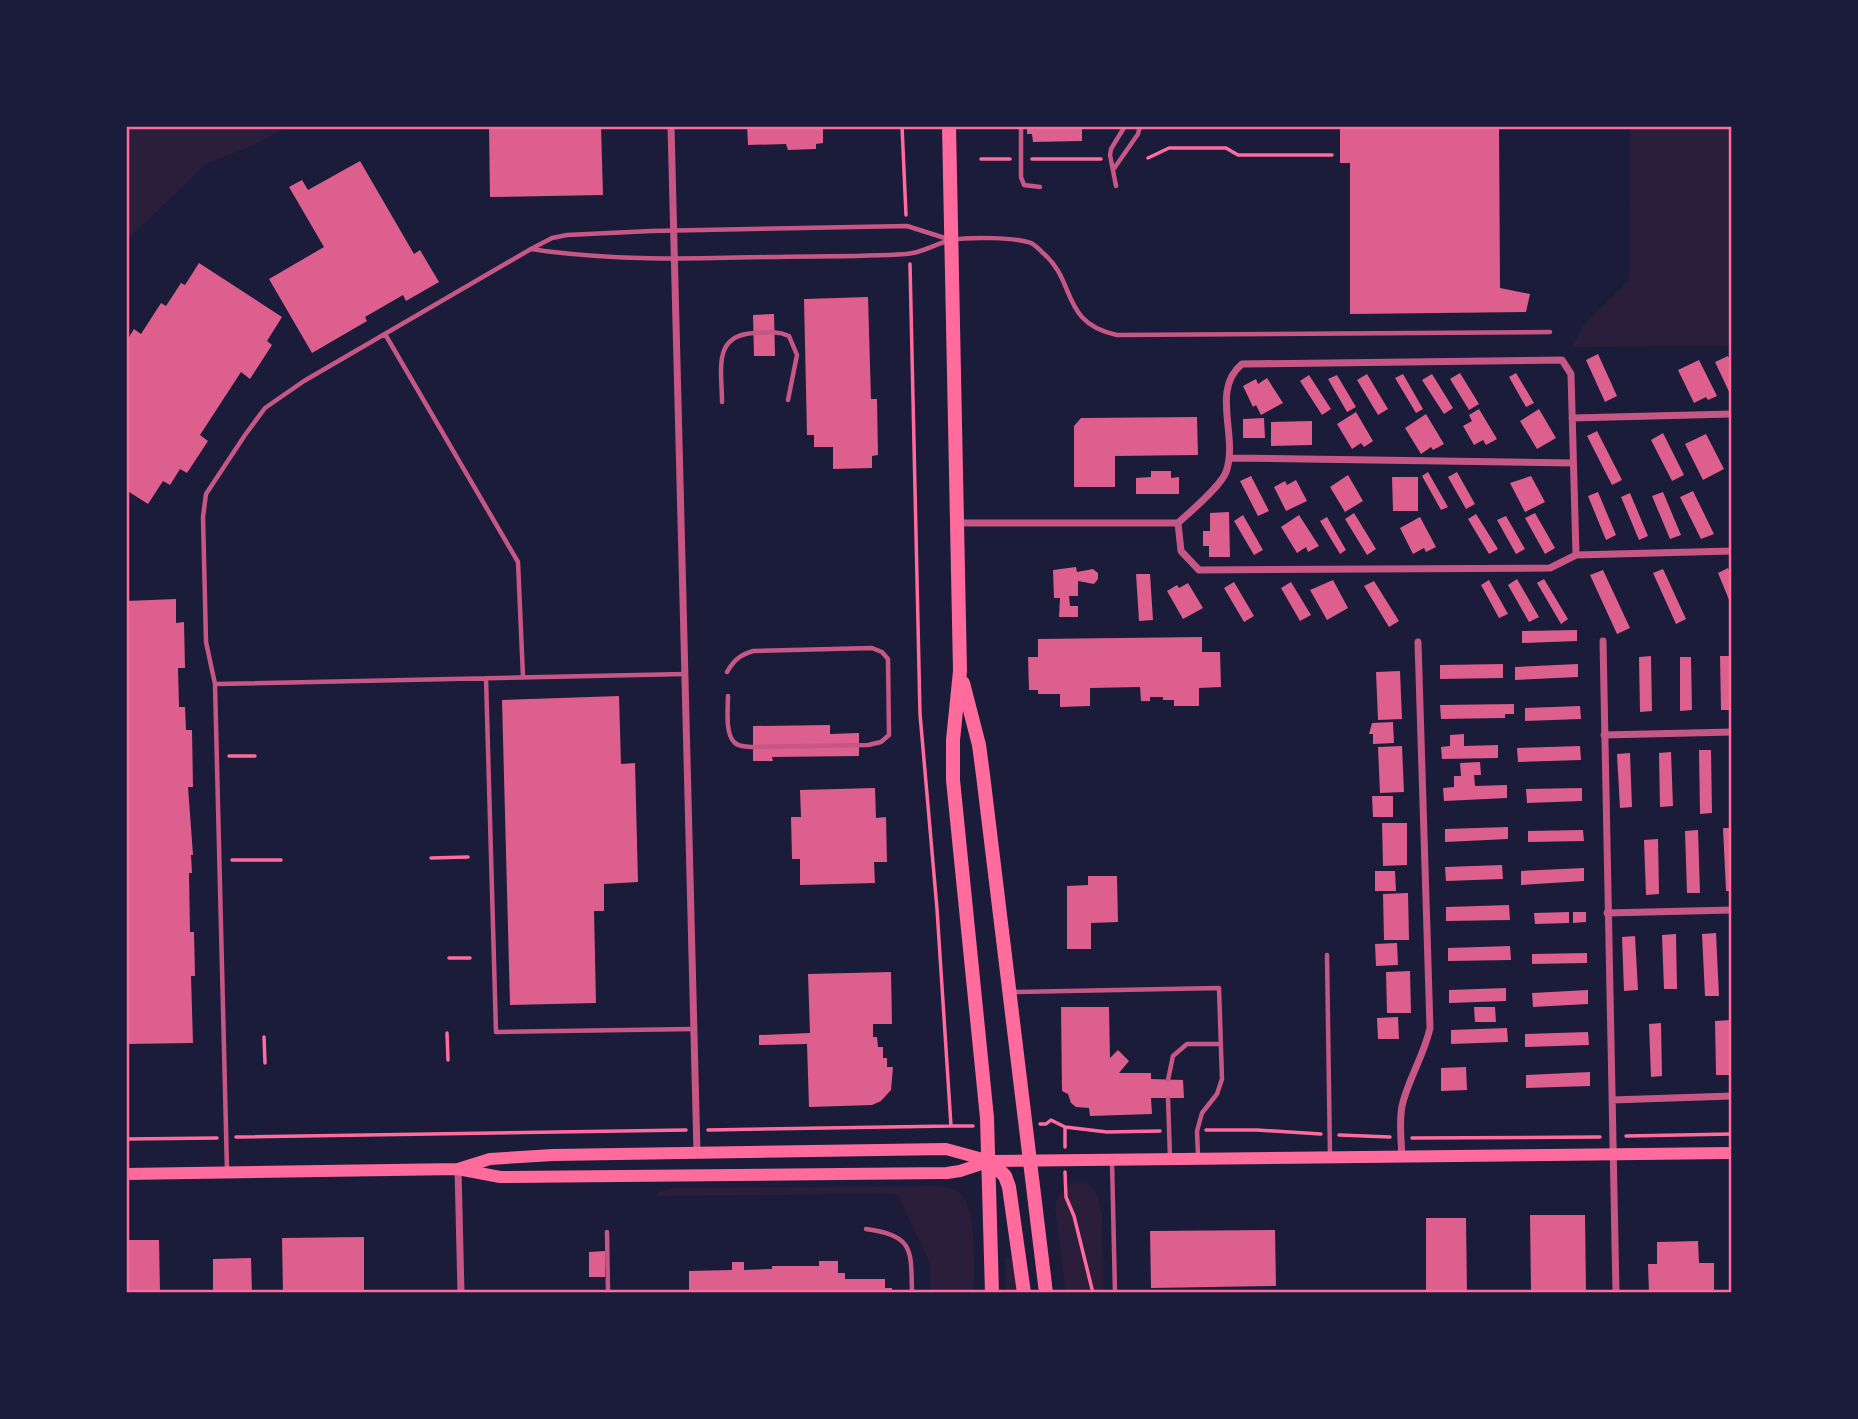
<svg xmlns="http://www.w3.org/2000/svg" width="1858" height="1419" viewBox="0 0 1858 1419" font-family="Inter,sans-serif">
	<rect width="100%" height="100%" fill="#1b1b3a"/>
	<path fill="#2a1e3b" d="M126,126H288L256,144L206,164L126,241Z
		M1630,126H1732V346L1572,347L1582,327L1629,279Z
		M1070,1183H1087L1096,1191L1102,1214L1103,1293H1066L1055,1208L1057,1198Z
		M940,1186C948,1188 955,1188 961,1194C978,1211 973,1269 974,1293H930V1263L897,1194L656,1196L659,1192L672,1188Z
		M1005,1257H1013L1017,1293H1006Z"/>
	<path fill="#dd5f8e" d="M489,126H601L603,195L490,197Z
		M747,126H823V143L816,144V149L788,150L786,144L748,145Z
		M1027,126H1082V141L1033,142L1032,134H1027Z
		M1340,126H1499L1500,288L1530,294L1526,312L1350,314V163H1340Z
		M360,161L414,254L420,250L439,282L406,301L403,295L365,317L367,321L312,353L269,279L324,247L289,187L302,180L308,190Z
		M199,263L282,317L267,341L272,345L250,379L241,372L200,435L208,441L187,473L180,469L170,485L163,481L148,504L126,490V342L134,329L141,334L161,303L166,306L181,283L185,285Z
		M868,297L871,399H877L878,455L872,456V468L833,469V447H814V435H807L804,299Z
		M774,314L775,356H754L753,315Z
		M1598,354L1617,396L1605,402L1586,360Z
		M1728,356L1732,365V398L1715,362Z
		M1699,360L1717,396L1708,400L1706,397L1694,403L1678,370Z
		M1460,373L1479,404L1469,410L1450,379Z
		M1516,373L1534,403L1526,407L1509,377Z
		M1367,374L1388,409L1378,415L1357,380Z
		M1403,374L1423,409L1416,413L1395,378Z
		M1432,374L1453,408L1444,414L1422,380Z
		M1309,375L1331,409L1322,415L1300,381Z
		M1337,375L1356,407L1347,412L1328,379Z
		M1267,378L1283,403L1261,415L1256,405L1253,407L1243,386L1256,379L1258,384Z
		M1479,409L1497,439L1486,445L1483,440L1474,445L1463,426L1472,421L1469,415Z
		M1539,409L1556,438L1537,449L1520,421Z
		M1356,412L1373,441L1364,447L1361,443L1352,449L1337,424Z
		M1426,414L1444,444L1433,450L1431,447L1421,454L1405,428Z
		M1197,417L1198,455L1115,456V487H1074V426L1081,418Z
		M1264,418L1265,438H1243V419Z
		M1312,421V445L1271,446V422Z
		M1597,431L1622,480L1612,485L1587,436Z
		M1663,433L1684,475L1672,481L1651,440Z
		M1706,434L1724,469L1703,480L1685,444Z
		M1151,471H1171V478L1179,477V494H1136V478L1151,477Z
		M1428,472L1448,507L1441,510L1422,476Z
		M1457,472L1475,504L1466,509L1448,477Z
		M1348,475L1363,501L1345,512L1330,487Z
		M1251,476L1269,511L1258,516L1240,481Z
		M1531,476L1545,502L1525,512L1510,483Z
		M1392,477H1418V511H1393Z
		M1296,480L1307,501L1286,511L1274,487L1285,481L1287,485Z
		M1693,491L1714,534L1701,539L1680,497Z
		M1598,492L1616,535L1606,540L1588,496Z
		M1663,492L1681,535L1670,539L1652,496Z
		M1630,493L1648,536L1639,540L1621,497Z
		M1229,512L1230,557H1209V546H1203V531H1210V513Z
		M1354,513L1376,549L1367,555L1345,519Z
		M1535,513L1555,548L1545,554L1525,518Z
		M1476,514L1498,549L1489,554L1468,519Z
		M1243,515L1263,550L1254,555L1234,521Z
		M1299,515L1319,546L1308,552L1306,547L1297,553L1281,527Z
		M1506,516L1525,549L1516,554L1497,520Z
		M1327,517L1346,550L1340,554L1320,521Z
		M1420,517L1436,547L1426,552L1424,548L1413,554L1400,528Z
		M1076,567L1077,572L1093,569L1098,573V579L1094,584L1078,581V596H1069L1070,606H1078V617H1059L1060,598H1054L1053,570Z
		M1728,568L1732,577V607L1718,573Z
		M1663,569L1686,619L1676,624L1653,573Z
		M1603,570L1630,628L1617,634L1590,575Z
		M1136,574H1150L1153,620L1139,621Z
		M1517,579L1539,617L1529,622L1508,585Z
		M1544,579L1568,619L1561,624L1537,583Z
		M1333,580L1348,608L1327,620L1310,590Z
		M1489,580L1508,614L1499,618L1481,585Z
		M1374,581L1399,621L1389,627L1364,586Z
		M1234,582L1254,616L1244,622L1224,588Z
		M1291,582L1311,615L1300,621L1281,588Z
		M1188,583L1203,608L1183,619L1167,591L1177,585L1179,588Z
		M176,599V623L184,622L185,668H178L179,707H185L186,730H192L193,787H188L193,855H191L192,873H189L190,932H194L195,976H191L193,1043L126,1044V601Z
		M1577,630V641L1522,643V631Z
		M1202,637V652H1220L1221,687L1199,688V706H1174V700H1163V697H1150V701H1141L1140,687L1090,688V706L1060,707V694H1038V690H1029L1028,657H1038V639Z
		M1651,656L1652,711L1640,712L1639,657Z
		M1720,656H1731L1732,710H1721Z
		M1680,657H1691L1692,710L1680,711Z
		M1503,664V678L1440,679V665Z
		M1578,664V677L1515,680V667Z
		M1400,671L1402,719L1378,720L1376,672Z
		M619,696L621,764L635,763L638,882L604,884V911H594L596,1003L510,1005L502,700Z
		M1514,704V714H1505V718L1441,719L1440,705Z
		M1580,706L1581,719L1525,721V708Z
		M1393,722L1394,743L1373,744V734H1369L1372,723Z
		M830,725V734L859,733V756L772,757L773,761H753V726Z
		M1464,734V746L1498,745V758L1442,759L1441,747L1450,746V735Z
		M1402,746L1404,792L1380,793L1378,747Z
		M1580,746L1581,760L1518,762L1517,748Z
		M1699,750H1711L1712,813L1700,814Z
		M1671,752L1673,806L1660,807L1659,753Z
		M1630,753L1632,807L1620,808L1617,754Z
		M1480,762L1481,775H1474L1475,786L1507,785V798L1444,801L1443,788L1454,787V776H1461L1460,763Z
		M875,788L876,818L886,817L887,862H874L875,883L800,885V859H792L791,817H801L800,790Z
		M1582,788V801L1527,803L1526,789Z
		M1372,796H1393V817H1373Z
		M1382,823H1407V865L1383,866Z
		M1508,827V839L1445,842V829Z
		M1723,828H1732V891H1726Z
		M1583,830L1584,841L1528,842V831Z
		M1698,830L1700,893H1687L1685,831Z
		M1658,839L1659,894L1646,895L1644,840Z
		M1502,865L1503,879L1446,881L1445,867Z
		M1584,868V881L1521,885V871Z
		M1375,871H1395L1396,891H1375Z
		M1088,876H1117L1118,922L1091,923V949H1067V886L1088,885Z
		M1408,893L1409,940H1384L1383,894Z
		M1509,905L1510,920L1446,921V907Z
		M1569,912V923L1535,924L1534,913Z
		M1573,912H1586V922L1573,923Z
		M1716,933L1719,996H1705L1702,934Z
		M1676,934L1677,989H1664L1662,935Z
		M1635,936L1638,990L1624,991L1622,937Z
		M1397,943L1398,965L1376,966L1375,944Z
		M1510,946L1511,960L1448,961V948Z
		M1587,953V963L1532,964V954Z
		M1410,971L1411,1013H1387L1386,972Z
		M891,972L892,1024H873V1037H877L878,1047H883V1058H887V1067H893L891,1090L881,1101L872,1105L809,1107L807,1044L759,1045V1035L810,1033L808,974Z
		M1506,988V1001L1449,1003V990Z
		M1588,990V1004L1533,1007L1532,993Z
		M1061,1007H1109L1110,1058L1118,1050L1129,1061L1119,1073H1151V1079L1183,1080L1184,1098H1151L1152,1114L1090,1116L1089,1108L1076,1107L1071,1103L1068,1094L1062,1091Z
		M1474,1007H1495L1496,1022H1475Z
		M1398,1017L1399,1039H1378L1377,1018Z
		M1732,1020V1075H1716L1715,1021Z
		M1661,1023L1662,1076L1651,1077L1649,1024Z
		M1507,1028L1508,1042L1451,1044V1030Z
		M1588,1032L1589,1045L1525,1047V1034Z
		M1466,1067L1467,1090L1441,1091V1068Z
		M1590,1072V1086L1526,1088V1075Z
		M1530,1215H1585L1586,1291L1531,1292Z
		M1426,1218H1466L1467,1293H1426Z
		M1275,1230L1276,1286L1151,1288L1150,1231Z
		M364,1237V1290H357V1293H283L282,1238Z
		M126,1240H159L160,1293H126Z
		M1698,1241L1699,1263H1714V1293H1649L1648,1264H1657V1242Z
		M605,1251V1277H589V1252Z
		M251,1258L252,1293H213V1259Z
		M819,1261H838V1273H845V1279H885V1288H892V1293H689V1271L732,1270V1262H744V1270L772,1269V1266H819Z"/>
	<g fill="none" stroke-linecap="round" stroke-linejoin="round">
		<path stroke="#ff6b9d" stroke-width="3.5" d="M902,126L906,215
			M1148,158L1169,148H1226L1238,155H1332
			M981,159H1010
			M1032,159H1101
			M910,264L920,714L937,909L951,1126H973
			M229,756H255
			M431,858L468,857
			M232,860H281
			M449,958H470
			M447,1033L448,1060
			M264,1037L265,1063
			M1040,1124H1046L1051,1120L1065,1127
			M708,1130L951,1126
			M1206,1130H1257L1321,1134
			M1339,1135L1390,1137
			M1626,1136L1732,1134
			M236,1137L686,1130
			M1412,1138L1600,1137
			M126,1139L217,1138
			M1065,1147V1127L1107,1132L1160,1131
			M1065,1172L1066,1197L1074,1216L1093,1293"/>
		<path stroke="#c65784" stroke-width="4.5" d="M1021,126V177L1024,185L1040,187
			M1113,170L1138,134L1140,126
			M1116,186L1110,155L1111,149L1125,126
			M948,239L907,226L651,231L567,235L552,238L531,249C609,261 689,259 768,257C814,256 860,257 906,254C923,253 936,243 952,240C967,237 1017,237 1031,243C1035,245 1040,250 1043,253C1077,282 1060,323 1117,335L1550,332
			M385,334L518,562L523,677
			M722,402C722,369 712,334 756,333C768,332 778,331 789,336L797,355L788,400
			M727,672C734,660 740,655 753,651L872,648L882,652L888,659L889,735L881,742L868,745L750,747C745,746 738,747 734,742C725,733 728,708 728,696
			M486,678L496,1032L693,1029
			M215,684L685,674
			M1327,955L1330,1156
			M1011,992L1219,988L1222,1079L1217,1094L1202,1113L1197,1131L1198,1156
			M1168,1080L1173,1056L1187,1044H1221
			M1168,1098L1170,1158
			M1112,1161L1115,1293
			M227,1170L215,684L206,642L203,517L206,494L245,435L265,408L304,381L531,249
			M866,1229C914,1236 911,1249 912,1293
			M607,1232L608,1293"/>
		<path stroke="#c65784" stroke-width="7" d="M671,126L697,1153
			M1572,418L1732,414
			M1230,458L1573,463
			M957,523H1178
			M1576,555L1571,374L1562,360L1242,364C1210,390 1239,437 1226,472C1221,486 1190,512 1178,523L1181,551L1199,570L1550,568L1576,555L1732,551
			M1603,641L1616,1293
			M1604,735L1732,732
			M1607,913L1732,910
			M1612,1100L1732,1096
			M1402,1156C1401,1140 1399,1123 1402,1106C1408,1079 1424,1056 1430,1028L1418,642
			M458,1169L461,1293"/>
		<path stroke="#ff6b9d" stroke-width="12" d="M458,1169L490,1159L553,1155L946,1149L990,1161L1732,1153
			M126,1174L458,1169L500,1177L947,1173L960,1171L990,1161"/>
		<path stroke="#ff6b9d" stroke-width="14" d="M949,126L960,671L953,740V780L987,1118L992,1293
			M963,683L979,745L983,775L1046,1293
			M990,1161L1005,1176L1009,1187L1024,1293"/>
	</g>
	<rect width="1858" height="1419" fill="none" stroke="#1b1b3a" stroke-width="256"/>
	<rect x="128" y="128" width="1602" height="1163" fill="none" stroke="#ff6b9d" stroke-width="2.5"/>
</svg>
